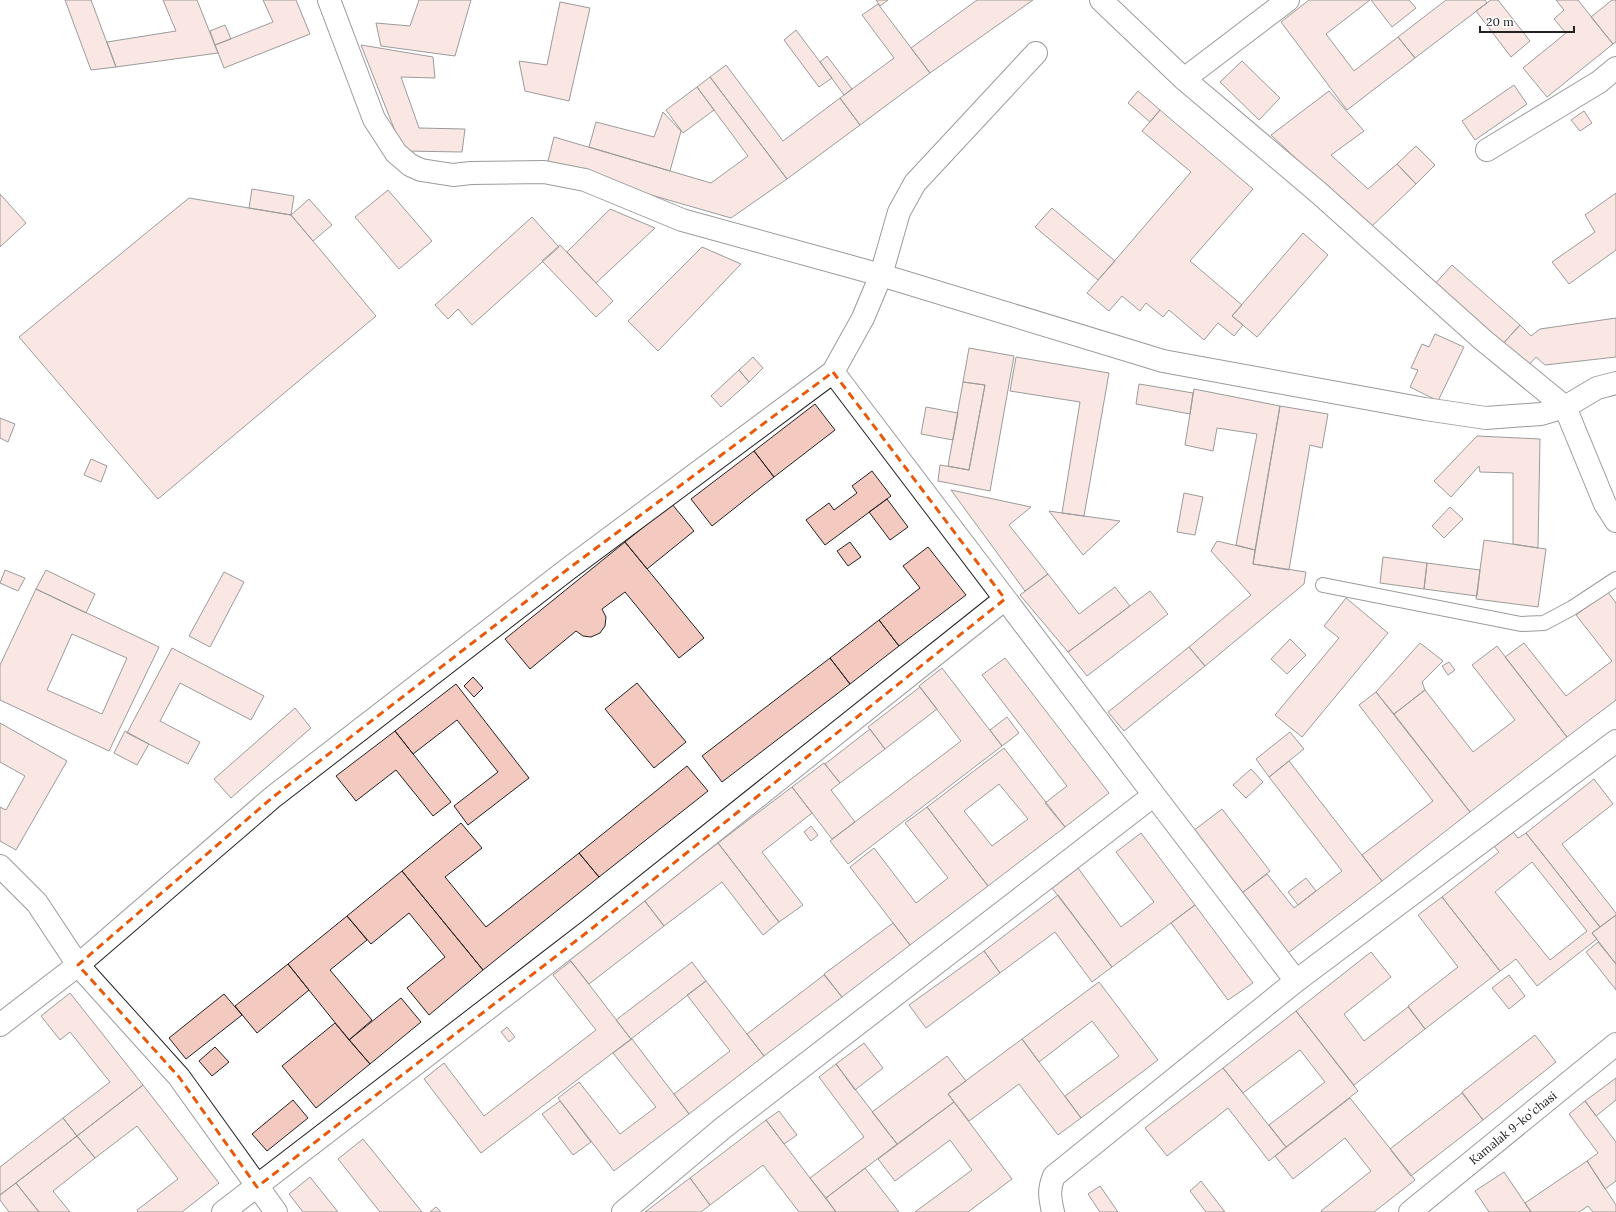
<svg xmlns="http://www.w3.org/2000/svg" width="1616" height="1212" viewBox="0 0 1616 1212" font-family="Lora,serif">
	<rect width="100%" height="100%" fill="#fff"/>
	<path fill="#f3c9c0" stroke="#222" fill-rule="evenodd" d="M65,0H91L116,67L91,70Z
		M163,0H197L218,53L116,67L107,42L176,31Z
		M263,0H296L310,34L224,68L215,45L273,22Z
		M419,0H471L455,56L381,46L376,23L410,26Z
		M876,0H888L880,6Z
		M977,0H1033L930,73L911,48Z
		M1309,0H1370L1326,34L1354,71L1398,37L1415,58L1347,110L1281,22Z
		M1371,0H1409L1416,8L1392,27Z
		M1446,0H1485L1487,3L1415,58L1398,37Z
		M1491,0H1498L1530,41L1511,57L1476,11Z
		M1556,0H1578L1613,44L1547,97L1523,68L1566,33L1554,19L1564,10Z
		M1612,0H1616V42L1613,44L1591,17Z
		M560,2L590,8L569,101L525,91L519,61L547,65Z
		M878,4L930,73L860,125L840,98L894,58L862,15Z
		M225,25L231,39L215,45L210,31Z
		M796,30L832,78L819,87L784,40Z
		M361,45L433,57L435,78L401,77L419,128L465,129L462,152L403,151Z
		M827,56L852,89L844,95L820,62Z
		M1242,61L1280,98L1259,120L1220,82Z
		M726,65L783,141L840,98L860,125L787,179L710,77Z
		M710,77L787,179L731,218L547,165L554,137L711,183L748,156L697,87Z
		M1514,85L1527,104L1475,140L1462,121Z
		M697,87L714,110L683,133L666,110Z
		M1138,91L1160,110L1150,122L1128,103Z
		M1329,91L1364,131L1331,155L1368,189L1397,164L1416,184L1370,228L1271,135Z
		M1160,110L1253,189L1190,261L1242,305L1232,316L1243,325L1234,336L1218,323L1204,340L1169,310L1163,317L1146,303L1140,311L1122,296L1109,311L1087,293L1191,172L1142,131Z
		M1584,111L1592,123L1580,131L1571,120Z
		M663,112L681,131L670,171L589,147L596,122L654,137Z
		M1416,146L1435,165L1416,184L1397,164Z
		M252,189L294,196L291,215L249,208Z
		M388,190L432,241L399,269L355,217Z
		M1616,193V250L1569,284L1552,262L1595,232L1585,215Z
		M0,194L26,223L0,247Z
		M189,198L291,215L376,316L158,499L19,337Z
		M309,199L332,225L313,241L291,215Z
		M1052,208L1115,261L1098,280L1035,227Z
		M610,209L655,228L596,283L567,252Z
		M532,217L559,247L472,325L458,309L448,319L435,305Z
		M1303,233L1328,255L1257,337L1232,316Z
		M560,245L613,301L596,317L542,261Z
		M702,247L741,264L658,351L628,321Z
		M1452,265L1520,325L1500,347L1432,287Z
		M1616,318V357L1545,365L1536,357L1526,368L1500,347L1520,325L1531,336L1540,329Z
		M1435,334L1464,347L1438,401L1410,387L1418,370L1411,368L1422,344L1429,347Z
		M969,348L1014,356L990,491L938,481L940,465L969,470L985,385L963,382Z
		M753,357L763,368L749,382L739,370Z
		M1016,357L1109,373L1084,516L1062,513L1080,402L1010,391Z
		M739,370L749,382L721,407L711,396Z
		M963,382L985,385L969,470L948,466Z
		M1139,384L1193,393L1190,414L1136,404Z
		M1194,389L1280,406L1255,550L1236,545L1257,434L1217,428L1213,451L1185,445Z
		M815,404L835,430L774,477L754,451Z
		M1280,406L1328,414L1322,448L1310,445L1289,570L1253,564Z
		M926,407L958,413L953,440L921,434Z
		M0,418L15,424L8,442L0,438Z
		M1477,436L1540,439L1538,548L1513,544V473L1480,472L1479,466L1451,497L1434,481Z
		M754,451L774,477L712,526L691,499Z
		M91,459L107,466L101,482L84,475Z
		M872,471L891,496L825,545L806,520L829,503L834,510L857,493L852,486Z
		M951,490L1031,507L1009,525L1048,574L1025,591Z
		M1184,493L1203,497L1195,535L1177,532Z
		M887,499L908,527L890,540L869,512Z
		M672,504L694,531L647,569L625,542Z
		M1450,507L1463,519L1444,538L1432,526Z
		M1049,511L1062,513L1120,521L1083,555Z
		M1484,540L1546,549L1538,607L1476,599Z
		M1217,541L1255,550L1253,564L1306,572L1304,584L1205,666L1189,647L1251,595L1211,551Z
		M625,542L704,638L679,658L625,592L602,609L606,617L605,626L600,633L591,637L583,636L576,631L530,669L505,639Z
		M850,542L861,557L848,566L837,551Z
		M928,547L966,595L899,646L879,620L920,588L903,566Z
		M1383,557L1427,563L1424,589L1380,583Z
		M1427,563L1480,570L1477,596L1424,589Z
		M5,570L25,578L18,591L0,583Z
		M46,570L95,594L86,613L36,589Z
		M224,572L244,582L210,647L189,636Z
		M1048,574L1079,614L1115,587L1130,606L1068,652L1020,595Z
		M36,589L159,647L109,751L0,700V665ZM72,634L127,658L102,714L47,690Z
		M1150,591L1168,614L1087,676L1068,652Z
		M1607,591L1616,603V700L1567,737L1505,657L1524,643L1566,696L1612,661L1576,615Z
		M1346,598L1388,633L1302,737L1275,715L1339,638L1324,626Z
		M879,620L899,646L850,684L830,658Z
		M1290,639L1306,655L1287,674L1271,659Z
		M1420,643L1443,661L1422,682L1425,690L1394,714L1376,692Z
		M1497,646L1567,737L1470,812L1394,714L1425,690L1473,752L1515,720L1472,665Z
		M1189,647L1205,666L1124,731L1108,712Z
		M172,648L264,696L251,720L180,683L160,721L200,742L188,764L127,733Z
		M830,658L850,684L722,782L702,756Z
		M1005,658L1109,793L1065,827L1045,803L1067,786L982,675Z
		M1449,662L1455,670L1448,675L1442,666Z
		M942,668L1002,746L848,864L830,841L961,741L919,686Z
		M473,677L483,688L474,697L464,686Z
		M637,683L686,742L654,768L605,709Z
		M456,684L529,778L468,825L454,806L498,772L457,720L413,754L395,731Z
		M920,687L937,709L885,749L868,727Z
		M1376,692L1470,812L1382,881L1362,855L1433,801L1359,705Z
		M295,708L311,728L231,798L214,779Z
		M1007,717L1019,733L1002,746L990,730Z
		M0,723L67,761L16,850L0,841V807L6,810L25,776L0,762Z
		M870,729L885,749L840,783L825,764Z
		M125,731L149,744L137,765L114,753Z
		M395,731L451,802L433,816L396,770L356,801L336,776Z
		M1290,732L1304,749L1269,777L1256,759Z
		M1004,748L1065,827L988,886L927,807ZM999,784L1028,819L992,846L964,811Z
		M1289,761L1382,881L1288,953L1242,893L1267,874L1294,908L1342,871L1269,777Z
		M824,763L840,783L831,790L855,822L832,839L792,787Z
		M687,766L708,791L599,877L579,853Z
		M1251,769L1263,782L1246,798L1233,785Z
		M1594,779L1613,804L1562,844L1616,913V915L1600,927L1526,833Z
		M792,787L812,813L762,852L803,905L779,922L718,843Z
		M927,807L988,886L910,945L850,867L874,848L916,903L948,878L905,823Z
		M1222,809L1270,871L1242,893L1193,831Z
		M461,823L482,848L445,877L486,927L579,853L599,877L483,970L402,871Z
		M811,826L818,835L811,841L804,832Z
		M1512,831L1518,838L1526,833L1600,927L1592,933L1597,939L1537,986L1516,959L1500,971L1442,897L1499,852L1493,845ZM1532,862L1587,931L1550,960L1495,892Z
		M1141,833L1195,905L1112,967L1052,888L1078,868L1121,927L1154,902L1116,852Z
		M718,843L779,922L763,935L722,882L664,926L644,900Z
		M402,871L483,970L429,1015L407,988L445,957L409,913L371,944L347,916Z
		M1306,878L1316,891L1298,905L1288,892Z
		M1058,895L1112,967L1092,982L1055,932L1000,973L984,951Z
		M1442,897L1500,971L1425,1029L1408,1006L1458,967L1418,915Z
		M644,900L664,926L589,984L568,958Z
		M1195,905L1253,983L1228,1000L1171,923Z
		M1616,915V964L1592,933Z
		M347,916L367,940L330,970L372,1020L349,1040L288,964Z
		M893,923L910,945L842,997L824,974Z
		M1598,942L1616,964V990L1586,952Z
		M984,951L1000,973L926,1028L909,1005Z
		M1371,952L1391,977L1344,1014L1364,1041L1408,1007L1425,1029L1354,1085L1296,1011Z
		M571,961L631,1039L481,1153L424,1079L444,1063L484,1116L596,1030L553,975Z
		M692,962L706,981L631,1039L616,1020Z
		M288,964L309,990L257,1033L235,1006Z
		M824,975L842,997L764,1056L747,1034Z
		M1509,975L1525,996L1509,1009L1492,988Z
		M706,981L764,1056L689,1114L674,1094L730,1051L687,995Z
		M1099,982L1158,1060L1081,1118L1065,1096L1119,1056L1092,1021L1039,1062L1022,1039Z
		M70,993L143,1085L77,1136L63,1118L110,1082L70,1032L60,1040L41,1016Z
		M224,994L242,1015L186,1059L169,1038Z
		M401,998L421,1022L370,1064L349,1040Z
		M1296,1011L1358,1091L1286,1147L1269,1125L1325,1082L1300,1050L1243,1093L1223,1068Z
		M335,1023L370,1064L316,1108L282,1066Z
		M507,1027L515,1037L509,1042L501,1032Z
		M1535,1035L1556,1062L1483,1120L1462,1092Z
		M632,1039L689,1114L614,1171L558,1098L579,1082L620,1134L656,1107L613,1053Z
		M1022,1039L1081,1118L1058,1135L1019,1084L969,1121L948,1094Z
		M864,1043L883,1068L855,1090L836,1064Z
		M215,1047L229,1062L212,1076L199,1061Z
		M947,1056L966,1081L948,1094L954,1102L897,1144L872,1112Z
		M836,1064L897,1144L826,1198L810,1178L864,1137L819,1077Z
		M1223,1068L1286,1147L1269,1161L1228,1108L1167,1156L1145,1128Z
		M1616,1078V1100L1596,1116L1585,1101Z
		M143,1085L219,1183L182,1212H138L137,1210L178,1179L137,1126L95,1158L77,1136Z
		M1462,1093L1483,1120L1411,1176L1390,1149Z
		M1350,1098L1415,1180L1374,1212H1322L1321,1211L1371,1171L1345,1138L1293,1179L1275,1156Z
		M293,1100L308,1118L267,1151L252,1134Z
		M560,1101L591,1142L573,1155L542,1114Z
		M1585,1101L1616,1142V1181L1605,1189L1587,1161L1598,1153L1569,1114Z
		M954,1102L1012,1179L968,1212H915L972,1170L950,1140L895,1181L878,1159Z
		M779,1111L797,1135L784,1144L766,1120Z
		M63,1118L77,1136L0,1195V1167Z
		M766,1120L810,1178L836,1212H799L763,1165L710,1205L690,1178Z
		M77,1136L95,1158L53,1191L70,1212H39L16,1183Z
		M363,1139L422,1212H380L338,1159Z
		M1587,1161L1616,1205V1212H1593L1588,1206L1579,1212H1531L1525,1203Z
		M865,1168L899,1212H836L826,1198Z
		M1504,1172L1525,1203L1531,1212H1489L1475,1191Z
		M310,1177L338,1212H303L289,1194Z
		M690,1178L710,1205L701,1212H645Z
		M1201,1181L1225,1212H1206L1190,1191Z
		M16,1183L39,1212H9L0,1200V1195Z
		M1100,1186L1118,1212H1100L1088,1194Z
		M436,1207L441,1212H430Z"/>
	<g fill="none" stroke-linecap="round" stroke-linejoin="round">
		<g stroke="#222" stroke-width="16">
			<path id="service" d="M1323,585L1521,624L1544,623L1572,608L1616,579"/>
		</g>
		<g stroke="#222" stroke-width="24">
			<path id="minor" d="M329,0L374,119L396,153L410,165L421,170L453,175L471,173L544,172L585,180L682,220L881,275L1163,361L1425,409L1486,418L1541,414L1565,407L1597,388L1616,383
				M1101,0L1184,79L1319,193L1483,340L1565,407L1605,504L1616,521
				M1184,79L1288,0
				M1487,150L1599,82L1616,68
				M833,372L863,318L881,275L899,212L915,183L1036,53
				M1154,795L1296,981L1616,741
				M0,866L37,903L78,965L179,1077L276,1212
				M0,1025L78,965L273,797L568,569L833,372L1154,795L723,1128L623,1212
				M223,1212L590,930L1005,599
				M1053,1212C1050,1198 1048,1190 1054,1176L1296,981
				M1410,1212L1616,1044"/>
		</g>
		<use href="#service" stroke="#fff" stroke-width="14"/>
		<use href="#minor" stroke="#fff" stroke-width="22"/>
	</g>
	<path d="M0 0H1616V1212H0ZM833,372L1005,599L590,930L257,1187L179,1077L78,965L273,797L568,569Z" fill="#fff" fill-opacity=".55" fill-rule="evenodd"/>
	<path fill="none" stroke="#e8590c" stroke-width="3" stroke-dasharray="8 5" stroke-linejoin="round" d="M833,372L1005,599L590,930L257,1187L179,1077L78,965L273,797L568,569Z"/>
	<g text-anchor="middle" stroke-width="3" stroke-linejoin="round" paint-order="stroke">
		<g font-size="12" fill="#222" stroke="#fff">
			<text transform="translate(1513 1128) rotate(-39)" y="4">Kamalak 9-koʻchasi</text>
		</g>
	</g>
	<path d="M1480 26v6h94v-6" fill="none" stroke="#222222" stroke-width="2"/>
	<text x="1486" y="26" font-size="12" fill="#222222" stroke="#ffffff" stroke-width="3" paint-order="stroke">20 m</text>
</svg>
